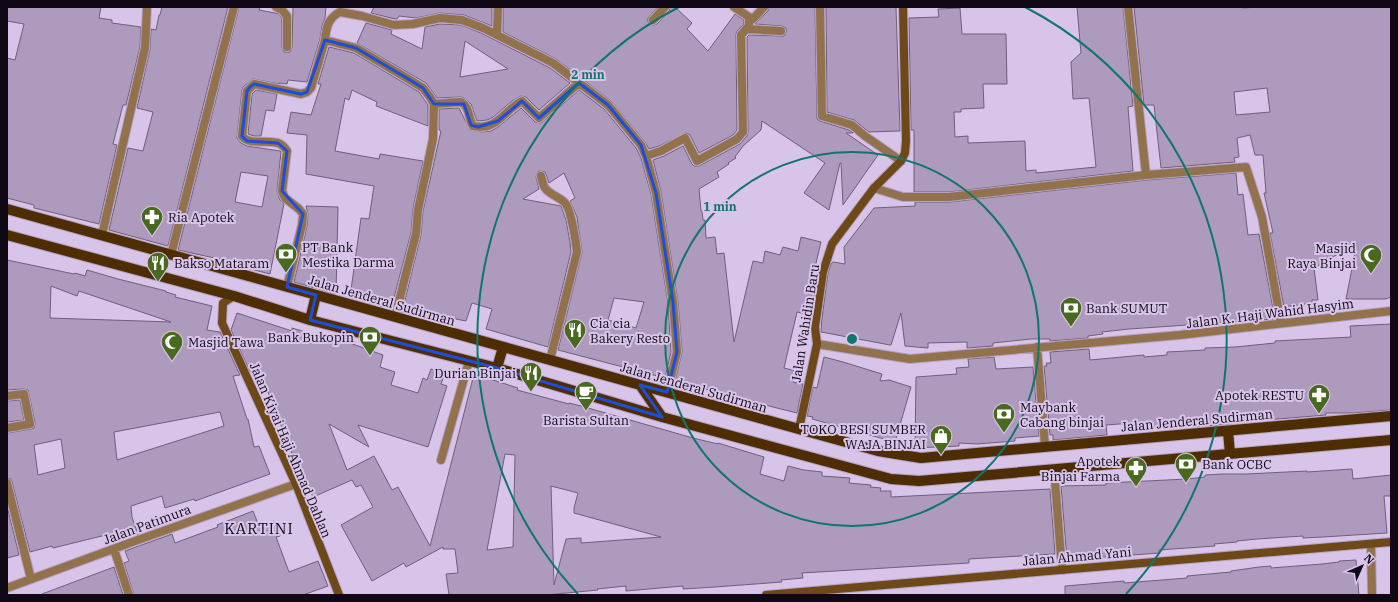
<svg xmlns="http://www.w3.org/2000/svg" width="1398" height="602" viewBox="0 0 1398 602" font-family="'IBM Plex Serif',serif">
	<rect width="100%" height="100%" fill="#d8c4e9"/>
	<path fill="#ad9abc" stroke="#705e7e" fill-rule="evenodd" d="M7,7H101L99,18L112,20V23L141,27L140,47L126,105H123L113,144L117,145L99,224L34,208V205L7,198V58L15,60L24,24L7,21Z
		M162,7H228L168,246L109,230L128,148L143,151L153,112L137,108L150,49L151,29L156,30L159,15H160Z
		M239,7H260L259,10L275,13L279,14L282,18V47L284,52H290L292,47L293,7H326L325,18L322,26L320,39L307,82L288,80L287,84L279,83V84L253,79L243,87L242,90L237,138L241,143L247,146L280,151L281,152L277,191L280,200L284,204L270,274L227,263L228,261L178,250ZM241,172L268,176L262,207L235,202Z
		M374,7H492V26L464,15L440,13L416,18L399,16L397,19H395L371,13Z
		M503,7H658L648,18V22L652,25L657,24L669,11L670,7H675L692,23L687,29L708,51L735,14L744,20V24L737,31L736,35L737,130L733,135L699,153L690,135L686,133L659,146L649,149L645,142L611,101L556,59L503,32Z
		M769,7H815L817,119L820,121L849,130L853,133H846L878,155L843,205L841,163H840L829,210L804,193L825,163L762,121L761,130L743,146L735,157L736,158L728,163L729,164L717,172L719,177L699,189L701,211H702L703,220H705L706,238L715,237L717,254L724,253L734,342L753,261L763,263L765,251L780,255L783,247L798,251L801,237L821,242L809,293L816,285L811,315L797,312L784,368L796,371L793,382L803,384L797,413L753,402L749,409L744,407L742,399L675,381L682,352L678,302L661,192L653,160L664,156L683,146L692,164L694,166H699L740,144L747,136L748,132L747,37L749,35L781,36H784L786,32V28L782,26L755,24L768,11Z
		M826,7H896L900,131L869,132L854,120L827,112Z
		M1077,7H1123L1133,106L1128,107L1133,171L949,192H914V130H911L909,18L939,17L938,9L960,8L962,34H1006L1007,84H983L984,108L961,109V112H954L955,137L968,136V143L1025,141L1026,171L1036,170V173L1096,167L1089,98L1073,99L1071,62L1081,53Z
		M1134,7H1243V8L1258,7H1391V297L1386,299H1346L1357,243L1314,268L1318,300H1312V303L1284,307L1270,233H1273L1264,193H1266L1263,155H1255L1250,135L1237,138L1239,157L1234,158L1235,162L1161,168L1154,105H1144ZM1267,88L1270,112L1236,115L1234,92Z
		M366,23L392,30L391,34L422,49L425,27L440,24L461,25L481,33L550,68L570,83L539,110L526,97L521,96L512,101L492,118L487,120L477,121L471,104L464,98L461,97L437,98L426,83L357,43ZM465,41L508,69L460,77Z
		M329,47L354,53L419,92L428,105V126L376,106L377,102L352,90L349,100L345,98L335,151L379,159L380,154L423,161L413,209L411,233L391,309L350,297L361,218L369,219L374,186L306,174L307,135L287,133L291,112L311,115L321,84H318Z
		M256,90L277,94L274,111L266,110L261,136H254L248,134L252,94Z
		M579,90L604,109L636,148L641,158L651,194L668,303L671,352L665,378L558,350L582,252L577,217L570,201L575,198L564,173L549,183L545,172L540,171L538,172L536,177L539,189L523,199L561,206L566,220L570,242L571,252L548,347L486,329L492,309L472,303L466,321L430,314L429,320L402,312L421,235L423,211L441,131L439,130V109L459,108L470,130L482,132L491,131L498,127L521,108L535,122L541,123ZM614,298L644,302L636,328L608,320Z
		M1236,173L1238,195L1243,194L1248,235L1259,234L1275,319L1129,329L1102,332L1103,334L1088,336V338L1050,341V339H1031L993,343V346L967,348V342L928,343V348L905,346L901,313L891,345H890L821,332L822,318L828,273L831,264L833,262L845,264L844,247L874,208L915,206V202H950L1147,180Z
		M306,206L338,207L336,294L294,282L307,226L308,214Z
		M7,260L74,274L75,273L85,276L87,270L118,279L166,291V292L176,295L175,297L212,306L207,330L220,332L240,375L233,376L247,419H248L254,447L259,446L270,474L195,501L194,499L165,508L162,496L131,506L132,517L138,534L121,540L119,537L115,538L114,533L53,548L52,546L30,552L12,482L11,479L7,478V433L31,429L34,428L35,423L28,390L23,389L7,390ZM51,286L77,296L79,291L171,322L50,318ZM220,412L224,426L117,460L114,432ZM61,439L65,468L38,475L34,445Z
		M237,313L292,331V328L335,341L336,338L383,355L380,367L395,372L391,385L418,393L423,378L427,380L431,369L445,373L441,384L447,386L428,447L358,425L369,447L329,424L347,470L374,456L392,490L398,487L430,546L474,374L518,388L517,390L569,404V403L581,406L693,438L718,444V443L764,457L760,474L784,481L788,466L804,470L822,472V476L850,478L849,483L871,485L870,487L881,488L880,491H891V497L1050,489L1055,554L969,559V563L802,573L803,578L781,580L782,582L715,587L683,589V586L626,591V586L597,589L598,590L546,595H449L446,574L458,573L455,549H443V547L406,567L404,563L372,581L341,525L373,507L361,485L356,487L352,480L313,497L302,473L300,474L268,392L265,393L261,382L253,371L250,372L231,330ZM505,454L515,455L513,547L487,550ZM551,486L578,493L574,508V513L661,537L581,543V538L566,539L554,585Z
		M1391,324V410L1353,413H1326V415L1229,423V424L1193,427V425L1132,430V423L1106,425L1107,435L1053,440V435H1050L1044,366H1047L1046,363H1051L1050,352L1089,349L1090,360L1144,355V357L1167,355V352L1205,350V348L1235,347L1275,343V341L1351,337L1350,326Z
		M824,357L843,362L882,374L880,381L889,380L911,387L895,442L812,419L813,417L807,416L813,387L817,388Z
		M994,357L996,369L1033,367L1039,436L1015,438V441L977,444L959,443V446L915,448L916,377L957,374L956,368L969,367L968,359Z
		M20,400L24,420L7,422V401Z
		M1352,469L1353,479L1391,475V496H1384L1387,533L1323,537L1303,538V536L1257,539L1237,541V542L1214,544L1215,546L1159,550V553L1067,560L1061,486L1106,485V483L1187,479L1205,477V475L1222,474H1246L1307,471V472Z
		M7,506L19,555L7,558Z
		M253,511L259,526L274,521L280,536L276,537L289,572L318,561L328,586L303,595H134L124,563L129,561L125,551L172,534L175,543L218,527L217,525Z
		M1356,560L1359,595H1065V586L1124,581V583L1187,578V576L1231,572V571L1259,567L1271,566V568L1322,564L1339,562V561Z
		M114,567L123,595H43L42,594Z"/>
	<g fill="none" stroke-linecap="round" stroke-linejoin="round">
		<g stroke="#b4a2c3" stroke-width="10">
			<path id="street" d="M276,7L282,10L287,16V47
				M820,7L822,116L852,125L865,136L901,161
				M1128,7L1146,175
				M749,17L753,19L764,7
				M653,20L665,7
				M746,29L781,31
				M497,35L498,7
				M434,104L461,102C470,107 468,118 473,126C498,131 504,110 522,101L539,118L579,83
				M646,156L661,151L685,138L697,161L737,139L743,132L741,35L749,26V17L734,7
				M541,176C542,180 543,185 545,188C550,195 560,197 565,203C571,209 576,242 577,252L550,360
				M874,188L903,197H949L1146,175L1246,167L1262,217L1281,323
				M102,235L145,48L147,7
				M171,255L234,7
				M287,287L302,225L303,214L299,209L285,198L282,191L287,151C285,148 282,144 278,143C267,139 249,146 242,136L247,91L254,84L301,94L307,92L311,88L325,40
				M395,317L416,234L418,210L433,139L434,104L430,97L423,88L405,77L356,48L325,40C326,28 328,18 340,12L362,16L394,25L413,24L440,18L462,20L483,28L553,63L608,105L641,145L646,156L656,193L673,302L677,352L667,392
				M817,344L910,359L1180,335L1391,311
				M1037,347L1045,446
				M7,396L24,394L30,424L7,428
				M441,460L469,361
				M1054,469L1062,570
				M7,483L31,579
				M1371,544L1372,595
				M114,549L129,595
				M7,588L135,541L296,484"/>
		</g>
		<g stroke="#b4a2c3" stroke-width="10">
			<path id="secondary" d="M234,296L223,303L222,323L296,484L339,595
				M799,429L817,344L815,327L823,272L832,244L874,188L901,161L905,153L906,141L903,7
				M766,595L1391,542"/>
		</g>
		<g stroke="#b4a2c3" stroke-width="12">
			<path id="primary" d="M7,209L878,451L921,458L1391,416
				M7,235L234,296L310,320L497,368L662,417L891,479L919,481L1391,440
				M310,320L316,295
				M497,368L503,347
				M640,385L662,417
				M1228,431L1230,454"/>
		</g>
		<use href="#street" stroke="#92724d" stroke-width="8"/>
		<use href="#secondary" stroke="#6d4819" stroke-width="8"/>
		<use href="#primary" stroke="#4e2d00" stroke-width="10"/>
	</g>
	<path fill="none" stroke="#1d4ed8" stroke-width="3" stroke-linejoin="round" d="M325,40L356,48L405,77L423,88L434,104H464L471,125L478,127L498,121L522,101L539,118L579,83L608,105L641,145L656,193L673,302L677,352L667,392L640,385L662,417L497,368L310,320L316,295L287,287L303,214L282,191L287,151L278,143L247,141L242,136L247,91L250,87L254,84L301,94L307,92Z"/>
	<g fill="none" stroke="#0f766e" stroke-width="2">
		<circle cx="852" cy="339" r="187"/>
		<path d="M578 594A374 374 0 0 1 679 7M1025 7A374 374 0 0 1 1126 594"/>
	</g>
	<defs>
		<g id="pharmacy-pin" transform="scale(1.15)"><path d="M0 17L-7.5 6A9.5 9.5 0 1 1 7.5 6Z" fill="#49691f" stroke="#d8c4e9"/><path d="M-2-6h4v4h4v4h-4v4h-4v-4h-4v-4h4Z" fill="#fff"/></g>
		<g id="bank-pin" transform="scale(1.15)"><path d="M0 17L-7.5 6A9.5 9.5 0 1 1 7.5 6Z" fill="#49691f" stroke="#d8c4e9"/><path d="M-6-4H6V4H-6ZM0-2.3a2.3 2.3 0 1 0 0 4.6a2.3 2.3 0 1 0 0-4.6Z" fill="#fff"/></g>
		<g id="mosque-pin" transform="scale(1.15)"><path d="M0 17L-7.5 6A9.5 9.5 0 1 1 7.5 6Z" fill="#49691f" stroke="#d8c4e9"/><path d="M3.5-4.9A6 6 0 1 0 3.5 4.9A5 5 0 1 1 3.5-4.9Z" fill="#fff"/></g>
		<g id="restaurant-pin" transform="scale(1.15)"><path d="M0 17L-7.5 6A9.5 9.5 0 1 1 7.5 6Z" fill="#49691f" stroke="#d8c4e9"/><path d="M-5-6h1v4h1v-4h1v4h1v-4h1v5L-1.5 .5V6h-2V.5L-5-1ZM5-6V6H3V1.5H1.5Q1.5-4 5-6Z" fill="#fff"/></g>
		<g id="cafe-pin" transform="scale(1.15)"><path d="M0 17L-7.5 6A9.5 9.5 0 1 1 7.5 6Z" fill="#49691f" stroke="#d8c4e9"/><path d="M-5.5-4.5H6V0H3Q3 3.5 0 3.5H-2.5Q-5.5 3.5-5.5 0ZM3-3.2v2h1.7v-2ZM-6 4.5H4V6H-6Z" fill="#fff"/></g>
		<g id="shop-pin" transform="scale(1.15)"><path d="M0 17L-7.5 6A9.5 9.5 0 1 1 7.5 6Z" fill="#49691f" stroke="#d8c4e9"/><path d="M-5-2.5h2.3a2.7 3.5 0 0 1 5.4 0H5L5.5 6h-11ZM-1.5-2.5h3a1.5 2.3 0 0 0-3 0Z" fill="#fff"/></g>
	</defs>
	<g fill-rule="evenodd">
		<use href="#pharmacy-pin" x="152" y="217"/>
		<use href="#bank-pin" x="286" y="254"/>
		<use href="#mosque-pin" x="1371" y="255"/>
		<use href="#restaurant-pin" x="158" y="263"/>
		<use href="#bank-pin" x="1071" y="308"/>
		<use href="#restaurant-pin" x="575" y="330"/>
		<use href="#bank-pin" x="370" y="337"/>
		<use href="#mosque-pin" x="172" y="342"/>
		<use href="#restaurant-pin" x="531" y="373"/>
		<use href="#cafe-pin" x="586" y="392"/>
		<use href="#pharmacy-pin" x="1319" y="395"/>
		<use href="#bank-pin" x="1004" y="414"/>
		<use href="#shop-pin" x="941" y="436"/>
		<use href="#bank-pin" x="1186" y="464"/>
		<use href="#pharmacy-pin" x="1136" y="468"/>
	</g>
	<g text-anchor="middle" stroke-width="4" stroke-linejoin="round" paint-order="stroke">
		<g font-size="13" fill="#100915" stroke="#d8c4e9" text-anchor="start">
			<text x="168" y="222">Ria Apotek</text>
			<text x="302" y="252">PT Bank<tspan x="302" dy="15">Mestika Darma</tspan></text>
			<text x="1356" y="253" text-anchor="end">Masjid<tspan x="1356" dy="15">Raya Binjai</tspan></text>
			<text x="174" y="268">Bakso Mataram</text>
			<text x="1086" y="313">Bank SUMUT</text>
			<text x="590" y="328">Cia cia<tspan x="590" dy="15">Bakery Resto</tspan></text>
			<text x="354" y="342" text-anchor="end">Bank Bukopin</text>
			<text x="188" y="347">Masjid Tawa</text>
			<text x="516" y="378" text-anchor="end">Durian Binjai</text>
			<text x="1304" y="400" text-anchor="end">Apotek RESTU</text>
			<text x="1020" y="412">Maybank<tspan x="1020" dy="15">Cabang binjai</tspan></text>
			<text x="586" y="425" text-anchor="middle">Barista Sultan</text>
			<text x="926" y="434" text-anchor="end">TOKO BESI SUMBER<tspan x="926" dy="15">WAJA BINJAI</tspan></text>
			<text x="1120" y="466" text-anchor="end">Apotek<tspan x="1120" dy="15">Binjai Farma</tspan></text>
			<text x="1202" y="469">Bank OCBC</text>
		</g>
		<g font-size="13" fill="#100915" stroke="#d8c4e9">
			<text transform="translate(382 300) rotate(16)" y="5">Jalan Jenderal Sudirman</text>
			<text transform="translate(1270 313) rotate(-7)" y="5">Jalan K. Haji Wahid Hasyim</text>
			<text transform="translate(805 323) rotate(-81)" y="5">Jalan Wahidin Baru</text>
			<text transform="translate(694 387) rotate(16)" y="5">Jalan Jenderal Sudirman</text>
			<text transform="translate(1197 420) rotate(-5)" y="5">Jalan Jenderal Sudirman</text>
			<text transform="translate(291 450) rotate(67)" y="5">Jalan Kiyai Haji Ahmad Dahlan</text>
			<text transform="translate(147 524) rotate(-20)" y="5">Jalan Patimura</text>
			<text transform="translate(1077 556) rotate(-5)" y="5">Jalan Ahmad Yani</text>
		</g>
		<g font-size="15" letter-spacing="1" fill="#100915" stroke="#d8c4e9">
			<text x="259" y="534">KARTINI</text>
		</g>
	</g>
	<circle cx="852" cy="339" r="6" fill="#0f766e" stroke="#d8c4e9" stroke-width="2"/>
	<g font-size="12" text-anchor="middle" font-weight="bold" fill="#0f766e" stroke="#d8c4e9" stroke-width="4" stroke-linejoin="round" paint-order="stroke">
		<text x="588" y="79">2 min</text>
		<text x="720" y="211">1 min</text>
	</g>
	<rect width="1398" height="602" fill="none" stroke="#100915" stroke-width="16"/>
	<g transform="translate(1362 566) rotate(45)" stroke="#d8c4e9" stroke-width="3" paint-order="stroke">
	<path d="M0-3L7 15L0 10L-7 15Z" fill="#100915"/>
	<text y="-6" font-size="11" font-weight="bold" text-anchor="middle" fill="#100915">N</text>
	</g>
</svg>
